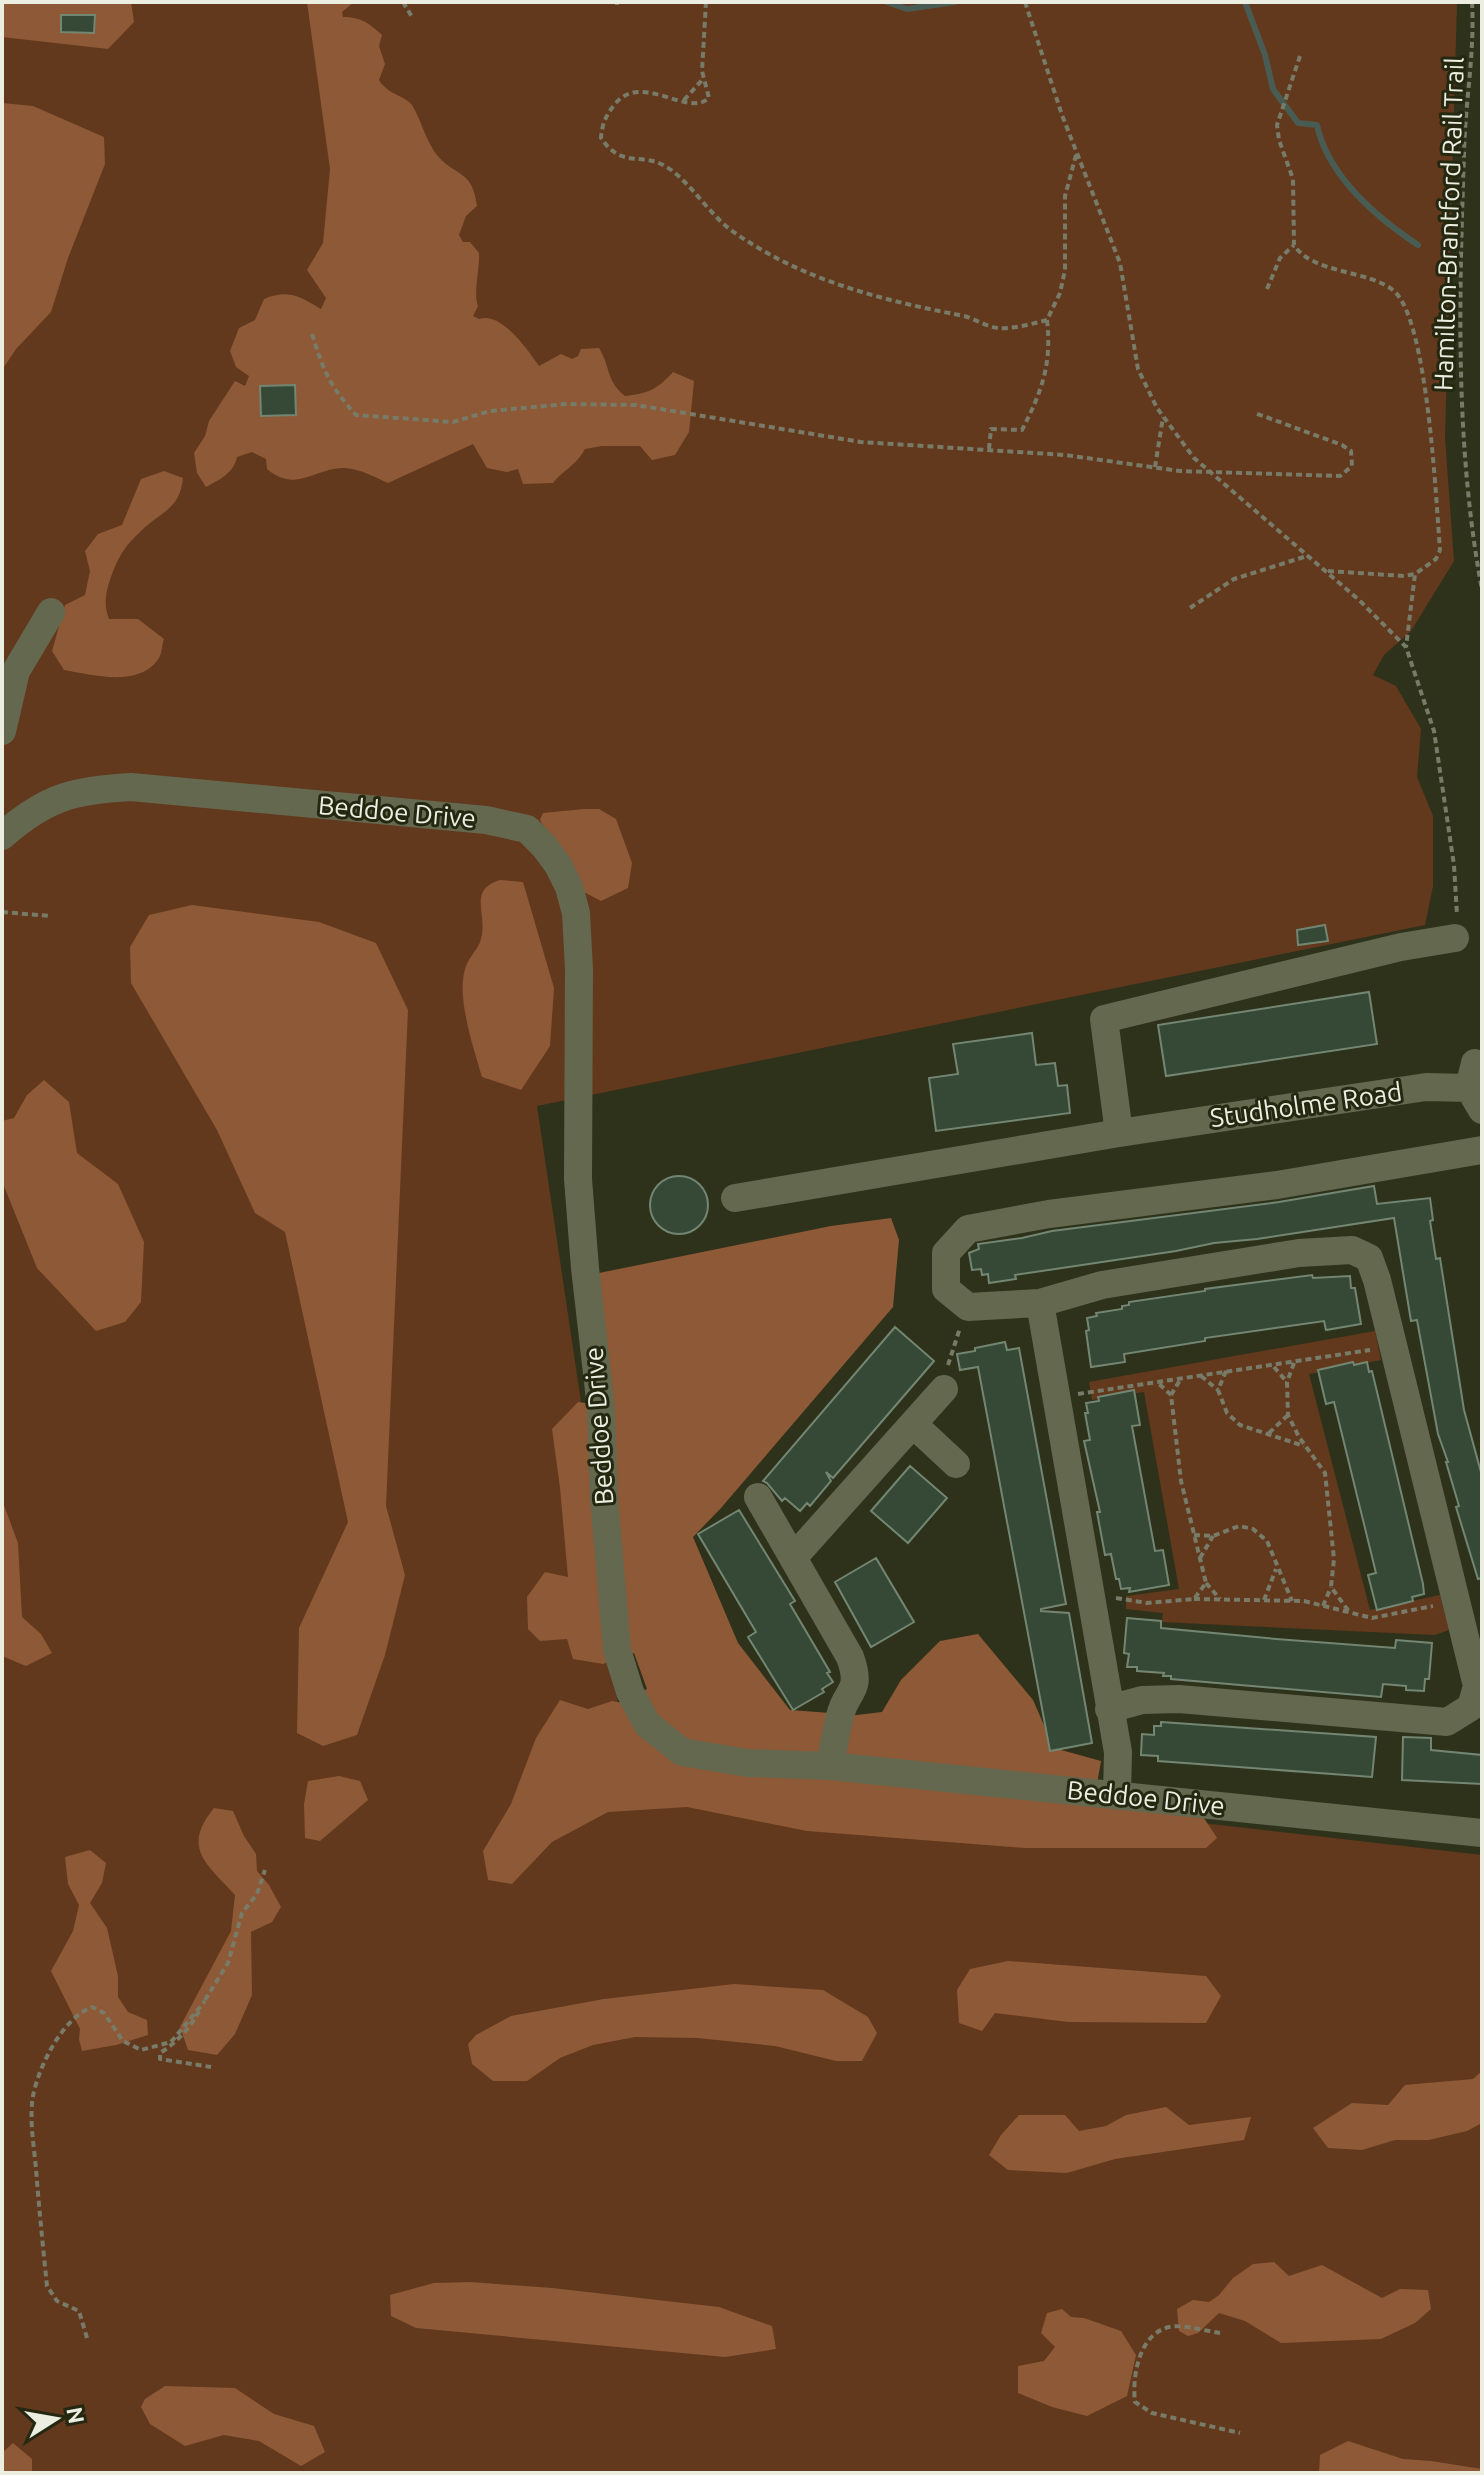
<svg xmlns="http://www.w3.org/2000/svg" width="1484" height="2475" viewBox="0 0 1484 2475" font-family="Ubuntu,sans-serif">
	<rect width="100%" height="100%" fill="#2f321b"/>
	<path fill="#62391d" d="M2,2H1457L1445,438L1454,561L1411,631L1384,655L1373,675L1396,686L1421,729L1417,777L1433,816V886L1425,925L537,1106L592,1476L601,1643L622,1716L661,1761L1482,1855V2473H2Z
		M1375,1331L1381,1360L1309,1374L1370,1610L1440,1595L1449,1630L1435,1635L1162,1622L1163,1613L1126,1609V1596L1179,1589L1144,1392L1092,1400L1089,1382Z"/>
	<path fill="#8e5936" d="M2,2H131L134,22L108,49L2,37Z
		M307,2H354L342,12L343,17C361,17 369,23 382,35L379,46L385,64L379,80C388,95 406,96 412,105C422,121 425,140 437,155C456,178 472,168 477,206L466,216L459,235L463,242H470L479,253C480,267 473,295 478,306L473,316L479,319C501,311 527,349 539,366L561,354L572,359L578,356L581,349L599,348C611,368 606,381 625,396C647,394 658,389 673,372L694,381L689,432L675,455L652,460L640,446H602L585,449C577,465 563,470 553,483L523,484L518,469L507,472L487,468L473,444L388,483C375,477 360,469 345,468C316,467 296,494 267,469L266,459L252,452L237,457C234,473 219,480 206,487L197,473L194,453L205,436L209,421L235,381L245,386L249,376L236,367L230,351L239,328L255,320L264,299C288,289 299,296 321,309L326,298L307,270L323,243L330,169Z
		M2,103L33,106L104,137L105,164L68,258L51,312L16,349L2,370Z
		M164,471L183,478C180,509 162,511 142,530C125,546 119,555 111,577C106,591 103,604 109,619H138L164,639C162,645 162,653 159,658C140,688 92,675 64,670L52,651L65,605L85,595L90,571L85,551L98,534L122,525L141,479Z
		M584,809H599L616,819L632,863L628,888L601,901L580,890L540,820L543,813Z
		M500,880L523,882L554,988L550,1046L521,1090L482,1077C474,1049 455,995 466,966C469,957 479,948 481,939C488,914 467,890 500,880Z
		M192,905L319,922L376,943L408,1010L386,1506L405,1575L385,1655L357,1735L323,1746L297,1733L299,1628L348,1522L285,1232L255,1213L217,1130L131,983L130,947L149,915Z
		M44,1080L69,1102L77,1153L118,1184L144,1242L141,1302L125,1322L96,1331L37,1268L2,1181V1121L14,1118L27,1095Z
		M891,1218L899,1240L893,1307L721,1508L693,1537L738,1643L790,1710L857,1715L882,1712L901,1680L940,1641L978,1634L1033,1700L1054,1748L1101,1761L1094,1801L1202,1815L1217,1838L1206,1848H1026L807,1831L687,1807L608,1812L552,1842L512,1884L488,1880L483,1851L511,1804L536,1738L560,1700L588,1709L612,1701L623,1703L647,1689L634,1653L603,1664L573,1659L567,1639L540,1641L528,1629L527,1597L545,1572L568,1577L560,1488L552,1429L578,1402L609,1406L599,1273L831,1226Z
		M2,1500L18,1543L22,1617L41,1634L52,1653L26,1666L2,1656Z
		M339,1776L360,1781L368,1800L320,1841L305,1838L304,1804L308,1781Z
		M214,1808L233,1811L244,1836L256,1854L257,1871L269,1885L281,1907L272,1922L251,1932L252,1995L235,2034L217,2055L188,2050L180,2027L231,1931L235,1895C207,1864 181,1848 214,1808Z
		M90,1850L106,1863L102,1883L90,1903L107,1928L118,1976V1997L128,2012L147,2020L148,2035L116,2045L82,2051L79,2039L80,2029L51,1971L73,1931L79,1905L68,1884L65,1857Z
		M1008,1961L1206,1976L1221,1996L1206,2023L1068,2022L995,2013L982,2031L959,2023L957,1990L970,1969Z
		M734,1984L823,1990L868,2017L877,2033L862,2061H836L775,2046L697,2038L635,2037L593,2045L560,2058L527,2081H493L472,2064L468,2044L476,2035L511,2016L604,1999Z
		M1482,2071V2123L1467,2131L1429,2140H1395L1362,2150L1328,2148L1313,2128L1352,2103L1388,2105L1405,2085L1473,2079Z
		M1166,2107L1189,2125L1251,2117L1244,2140L1115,2159L1067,2173L1008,2170L989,2155L1001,2135L1019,2115H1065L1079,2131L1106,2126L1126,2115Z
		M1274,2262L1289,2276L1322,2265L1382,2298L1400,2289L1428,2290L1431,2309L1415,2323L1381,2339L1281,2343L1245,2321L1219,2313L1198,2333L1188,2336L1179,2331L1177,2309L1193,2300L1209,2302L1219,2295L1233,2278L1253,2264Z
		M434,2283L470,2282L552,2288L719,2307L772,2326L776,2349L725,2357L416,2328L391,2316L390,2295Z
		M1062,2309L1071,2317L1084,2318L1121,2331L1136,2355L1127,2396L1087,2416L1052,2407L1018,2393V2366L1044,2361L1055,2347L1041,2333L1047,2313Z
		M165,2386L235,2388L274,2414L314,2426L325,2452L301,2466L259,2441L224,2435L185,2446L150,2424L141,2407L145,2399Z
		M1348,2441L1403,2459L1431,2461L1482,2469V2473H1319L1320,2455Z
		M13,2443L32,2459V2473H2V2453Z"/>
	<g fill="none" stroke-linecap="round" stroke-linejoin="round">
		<path stroke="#495c54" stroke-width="6" d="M887,2L907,9L955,2
			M1245,2L1265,55L1273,89L1298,123L1317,125C1328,176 1376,217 1418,245"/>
	</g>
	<path fill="#364836" stroke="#728672" stroke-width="2" d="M61,15H95L94,33L61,32Z
		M295,385L296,415L261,416L260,386Z
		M1325,925L1328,941L1298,945L1297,930Z
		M1369,992L1377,1044L1166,1076L1158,1025Z
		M1032,1033L1036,1065L1055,1063L1058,1086L1067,1085L1070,1113L936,1131L929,1078L958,1074L953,1044Z
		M650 1205a29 29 0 1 1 58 0a29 29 0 1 1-58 0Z
		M1374,1186L1377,1204L1430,1198L1433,1220L1430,1221L1436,1259L1440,1258L1464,1410L1482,1476V1578L1478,1579L1456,1507L1459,1506L1446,1462H1448L1438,1434L1417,1320L1411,1321L1394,1218L1257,1239L1214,1243L1176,1251L1015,1275L1016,1279L989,1283L988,1274L982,1275L981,1269L972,1270L969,1253L979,1249L978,1244L1022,1238L1052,1231L1279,1202Z
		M1312,1275L1313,1278L1350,1276L1351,1288H1355L1361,1324L1326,1330L1324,1321L1205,1338V1341L1124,1354L1125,1362L1091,1367L1086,1331L1089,1330L1087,1318L1097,1316L1096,1313L1122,1309V1306L1129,1305V1302L1205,1291V1289Z
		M895,1327L934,1361L833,1478L826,1472L831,1481L810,1506L807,1503L800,1511L785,1498L782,1501L767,1483L763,1481Z
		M1005,1342L1007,1350L1019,1348L1066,1604L1041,1609V1611L1069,1613L1092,1743L1050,1751L978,1367L960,1370L957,1354L975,1351V1348Z
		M1353,1362L1354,1365L1367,1362L1369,1372L1372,1371L1423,1584L1424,1594L1412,1597L1413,1601L1377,1610L1368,1575L1376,1573L1349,1463L1334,1402L1326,1404L1318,1370Z
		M1134,1390L1140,1425L1132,1426L1155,1551L1163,1550L1169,1585L1129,1592L1130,1588L1121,1589L1119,1579H1116L1111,1554L1105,1555L1097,1512H1100L1084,1441L1090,1440L1085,1413H1088L1086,1403L1099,1401L1098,1397Z
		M910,1466L947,1498L908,1543L871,1511Z
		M739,1510L795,1601L790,1604L830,1672L827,1673L833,1682L822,1689L824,1692L793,1710L748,1637L756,1632L698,1534Z
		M876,1558L914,1622L871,1647L835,1582Z
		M1127,1618L1161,1621V1628L1276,1639L1395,1648L1396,1640L1432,1643L1429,1679H1425L1424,1691L1406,1690V1686L1383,1684L1381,1697L1171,1679V1676H1163L1164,1673L1137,1671V1667H1127L1129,1654L1124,1653Z
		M1161,1722L1376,1737L1372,1777L1158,1761V1756L1141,1755L1142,1734L1154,1735V1726H1161Z
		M1403,1737L1431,1738V1750L1482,1755V1784L1402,1780Z"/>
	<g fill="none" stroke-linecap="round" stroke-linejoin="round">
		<path stroke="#787b68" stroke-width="4" stroke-dasharray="6 4" stroke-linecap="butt" d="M403,2L412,17
			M617,2V5
			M706,2L702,71L709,98C687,118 642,71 615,104C606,115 602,124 601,138C622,169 641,152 665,166C688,179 708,213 731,230C800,280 881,300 964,316C975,319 987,327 998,328C1014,329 1031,324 1047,320L1060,293L1065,270V196L1076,155
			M1025,2L1062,115L1120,263L1138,369L1157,408L1194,458L1359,600L1406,647L1434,731L1454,865L1457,915
			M1472,2C1475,52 1465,103 1464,154C1459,299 1455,446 1482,590
			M1300,56L1277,125L1279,140L1293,179L1294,245C1312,274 1370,270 1394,291C1428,320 1436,501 1440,550L1436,559L1415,574L1406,647
			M684,100L703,79
			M1267,289L1280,258L1294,245
			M312,334C324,372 329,385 356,415L453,422L490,411L567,404L636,405L861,442L1065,455L1180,471L1340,476L1352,466L1351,451L1342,445L1255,413
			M989,449L991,429L1022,430C1042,391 1052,364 1047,320
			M1155,467L1163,417
			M1328,571L1404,576L1415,574
			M1190,608L1234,579L1307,556
			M2,912L50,916
			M1294,1363L1287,1382L1288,1415L1299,1437L1325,1473L1334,1559L1331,1587L1350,1613
			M948,1365L960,1328
			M1274,1367L1287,1382
			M1226,1371L1218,1390L1227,1413L1240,1425L1304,1446
			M1201,1376L1218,1390
			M1078,1394L1370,1350
			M1171,1395L1180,1380
			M1269,1433L1288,1415
			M1194,1535L1213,1536L1239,1526L1253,1529L1267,1541L1292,1601
			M1200,1558L1213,1536
			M1206,1583L1220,1599
			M1116,1598L1147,1603L1194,1599L1206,1583L1181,1481L1171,1395L1157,1382
			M1194,1599L1304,1601L1372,1618L1433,1606
			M1264,1600L1276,1569
			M1323,1606L1331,1587
			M205,2000L228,1963L242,1913L257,1894L265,1870
			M199,2011C191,2027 176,2043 160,2053V2059L211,2067
			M1220,2333C1205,2331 1183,2324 1169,2327C1139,2334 1132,2376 1135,2402L1152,2413L1240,2433
			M87,2338L79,2311L57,2301L47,2286C43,2247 39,2208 36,2169C34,2146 29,2119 33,2096C39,2065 63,2018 92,2007L104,2013L123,2041L141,2050L171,2042L205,2001"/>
		<path stroke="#64684f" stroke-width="28" d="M2,731L16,671L51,612
			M2,836C46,797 74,790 131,787L486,820L527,829L544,846L558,865L569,887L576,913L579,969L578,1179L585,1268L601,1408L604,1497L617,1650L630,1692L647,1724L682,1752L747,1763L830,1766L1482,1833
			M1469,1088L1475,1063
			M1119,1133L1104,1019L1401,947L1455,938
			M735,1198L1119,1133L1426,1087L1469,1088L1482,1110
			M1040,1303L1118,1752L1117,1795
			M913,1424L956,1464
			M758,1497L850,1657C863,1693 846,1689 840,1716C836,1732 833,1749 830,1766
			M793,1558L944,1389
			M1109,1709L1142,1700L1179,1699L1447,1722L1471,1707L1477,1686L1377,1280L1369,1258L1352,1250L1299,1253L1102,1285L1040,1303L968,1307L946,1289V1253L968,1229L1049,1214L1277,1185L1482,1150"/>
	</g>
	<g text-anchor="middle" stroke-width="6" stroke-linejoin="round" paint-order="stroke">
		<g font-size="26" fill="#ebeee0" stroke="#252811">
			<text transform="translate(1449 224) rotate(-88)" y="9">Hamilton-Brantford Rail Trail</text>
			<text transform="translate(397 812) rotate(5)" y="9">Beddoe Drive</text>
			<text transform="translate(1306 1105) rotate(-8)" y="9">Studholme Road</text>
			<text transform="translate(599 1426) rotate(-94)" y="9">Beddoe Drive</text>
			<text transform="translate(1146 1798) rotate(6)" y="9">Beddoe Drive</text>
		</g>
	</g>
	<rect width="1484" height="2475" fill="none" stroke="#ebeee0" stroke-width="8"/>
	<g transform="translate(56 2419) rotate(79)" stroke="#252811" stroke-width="6" paint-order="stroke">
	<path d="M0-6L14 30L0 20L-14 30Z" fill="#ebeee0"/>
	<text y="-12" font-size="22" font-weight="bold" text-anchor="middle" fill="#ebeee0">N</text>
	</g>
</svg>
